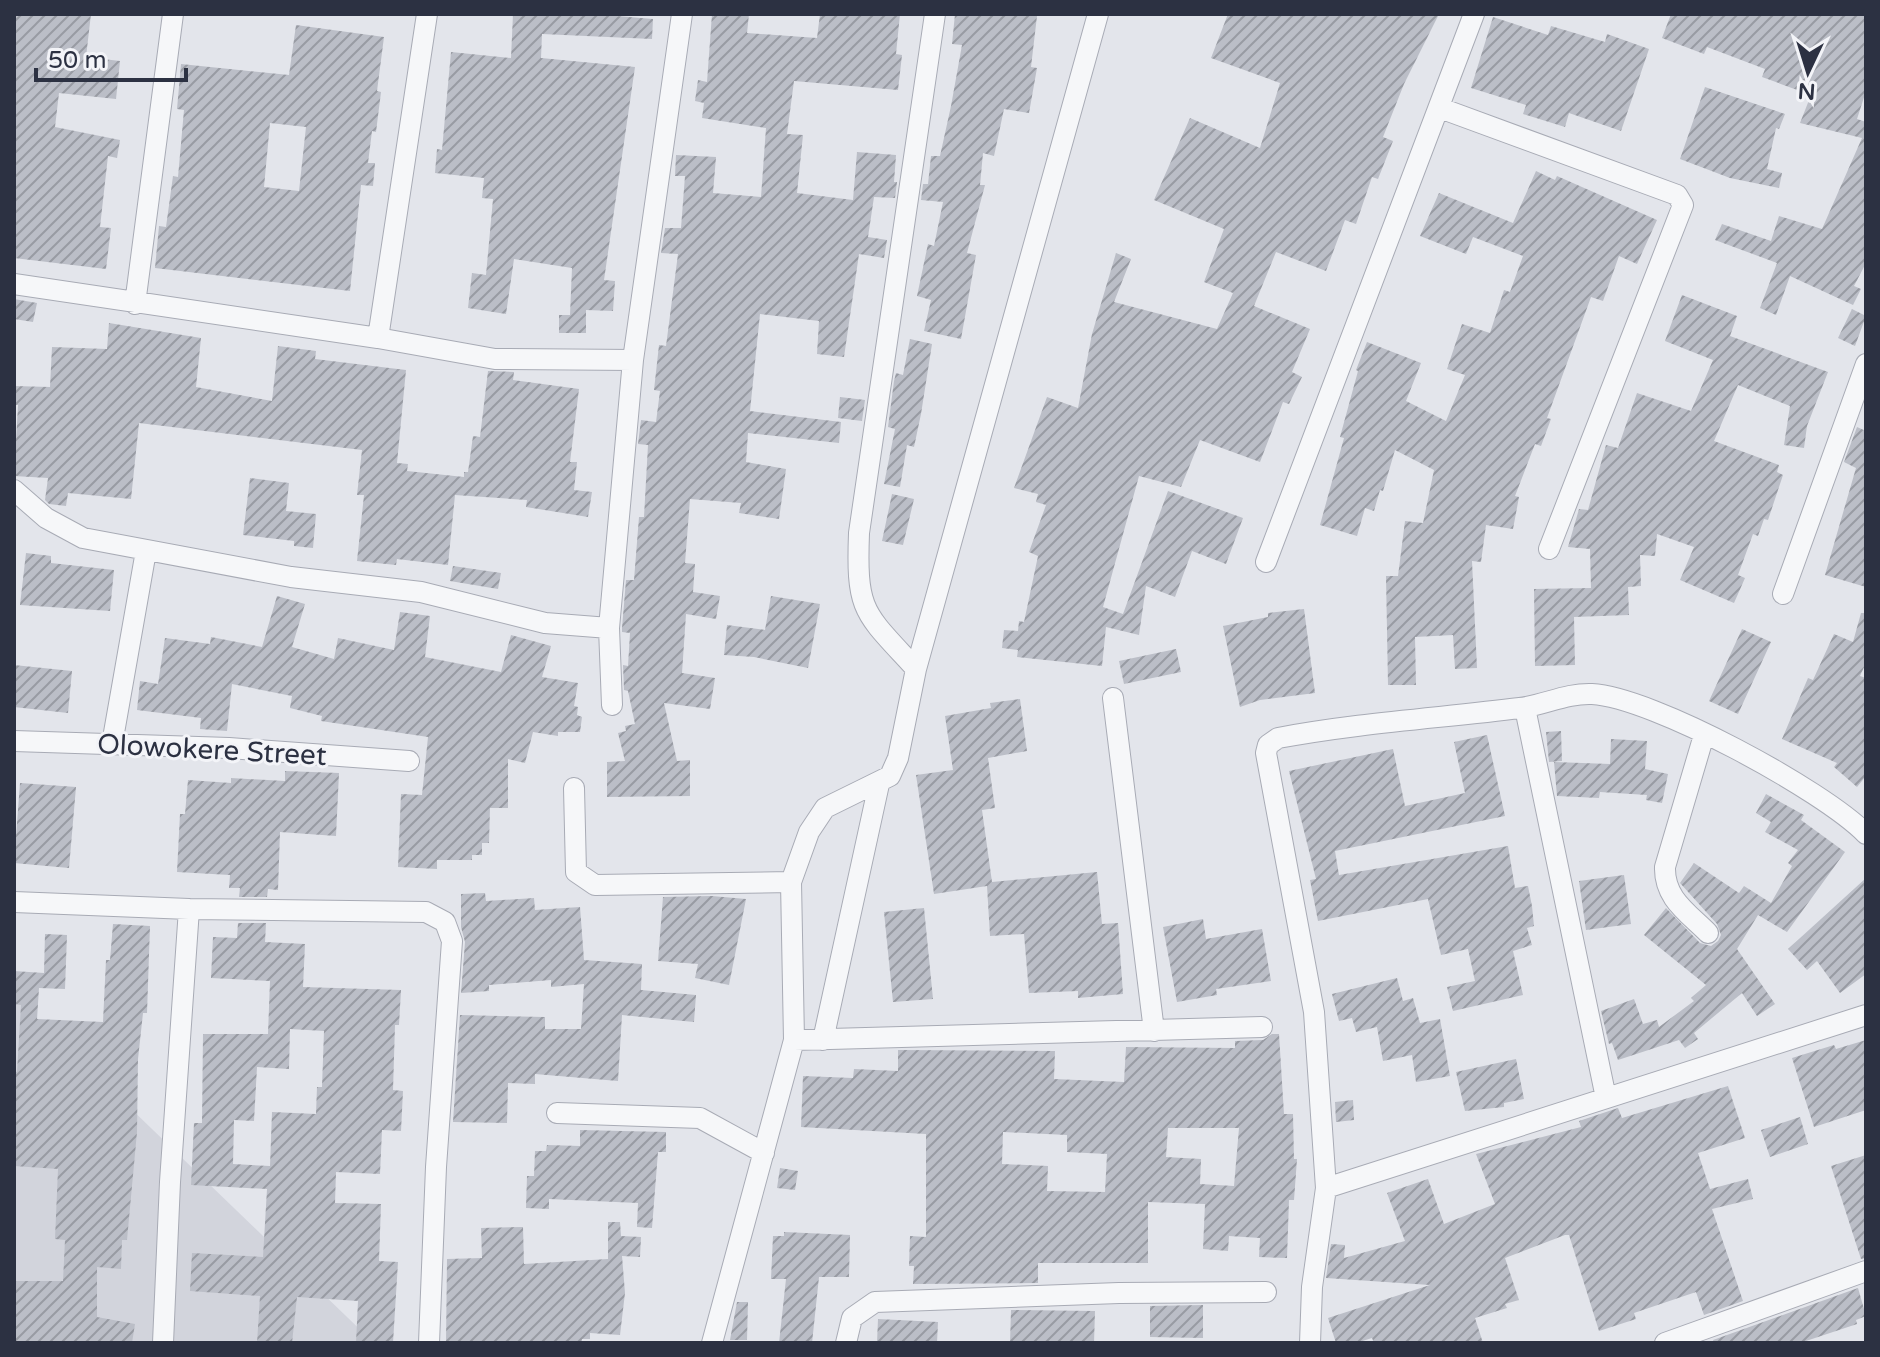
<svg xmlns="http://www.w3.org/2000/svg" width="1880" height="1357" viewBox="0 0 1880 1357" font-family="'Varela Round',sans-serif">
	<defs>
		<pattern id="building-hatch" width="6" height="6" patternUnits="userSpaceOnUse" patternTransform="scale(2)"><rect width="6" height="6" fill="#bbbec7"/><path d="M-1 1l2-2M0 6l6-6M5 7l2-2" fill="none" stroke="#989ba3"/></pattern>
	</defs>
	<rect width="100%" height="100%" fill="#e3e5eb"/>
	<path fill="#d2d4dc" d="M14,996L374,1343H14Z"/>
	<path fill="url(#building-hatch)" fill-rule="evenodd" d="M14,14H91L86,57L120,61L116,99L59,93L55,127L120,140L117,158L108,156L100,227L111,228L106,269L14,258Z
		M513,14H593L653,19L652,39L542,34L541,58L635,67L604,280L615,281L613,311L586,310V333H559V315H570L572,268L514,259L506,314L468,308L472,273L486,275L493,199L482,198L484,178L435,173L437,149L442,150L451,52L511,58Z
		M712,14H749L747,33L817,38L820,14H900L896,54L902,55L898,90L794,81L787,134L803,135L797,193L853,200L857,152L896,155L894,182H897L895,198L874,197L868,237L887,240L884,258L859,254L844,357L817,354L819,321L760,314L750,411L841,422L839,443L748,433L746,462L786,469L779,519L739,513L741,503L690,499L685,563L695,564L693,592L720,596L716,619L686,614L682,673L715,678L710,709L664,703L677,761L690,760V796L607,797V762L625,761L618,733L626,731L625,726L635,724L628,691L624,690L623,665L628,666L630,633L622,632V628L626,580H634L639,517H644L648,445L638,444L641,420L656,422L660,391L654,390L659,345L666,346L678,254L661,253L665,228H681L685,176H675L676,155L716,157L713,193L761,197L766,128L702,118L704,103L695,101L698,80L707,82Z
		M955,14L1037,16L1031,67L1037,68L1029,113L1004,109L994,156L983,153L980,185H985L967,253L976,255L961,339L924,331L931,300L917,296L928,244L934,246L943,202L921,200L923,184H928L931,156H940L951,106L962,45L952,44Z
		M1228,14H1439L1404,84L1383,137L1393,141L1378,179L1372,177L1356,224L1345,220L1326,271L1276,252L1254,306L1310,329L1292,372L1302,377L1289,404L1283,402L1260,462L1200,440L1181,487L1139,476L1103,607L1123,614L1168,491L1243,518L1226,564L1192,551L1175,597L1146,586L1139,635L1106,627L1102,666L1017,657L1018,650L1002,648L1004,630L1018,631L1019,621L1024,622L1038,556L1029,552L1046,505L1036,502L1038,494L1014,488L1047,397L1078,408L1092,334L1116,253L1131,259L1114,302L1217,329L1233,293L1204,282L1224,229L1154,200L1190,118L1260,148L1280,83L1211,58Z
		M1671,14H1866V91L1857,119L1866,122V263L1854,286L1861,289L1853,305L1790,276L1776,315L1760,308L1777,263L1715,240L1722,224L1771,241L1779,216L1822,229L1862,138L1800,123L1811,95L1762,77L1765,69L1707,47L1704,54L1662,38Z
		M1493,17L1548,35L1551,26L1605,42L1607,34L1649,49L1621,131L1569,113L1565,127L1523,114L1526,105L1471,88Z
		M296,25L384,37L377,91L381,92L376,132L372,131L368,163H375L373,186L361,185L350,291L155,268L159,226L166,227L173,176L178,177L184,110L177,109L181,64L289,75ZM270,123L306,127L299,191L264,187Z
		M1705,87L1785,114L1779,129L1776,128L1767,169L1782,173L1779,188L1730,178L1680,159Z
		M1536,171L1555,180L1557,176L1657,220L1637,264L1619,256L1603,301L1591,297L1547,418L1551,419L1541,446L1535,444L1515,496L1519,497L1513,529L1486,525L1481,562L1472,561L1477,668L1455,669L1453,635L1415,637L1416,685H1388L1386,576H1398L1405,521L1423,523L1434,470L1395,450L1383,491L1380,490L1374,511L1365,508L1357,536L1320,525L1344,438L1340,437L1358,371L1356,370L1367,342L1421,363L1406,401L1446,421L1465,375L1447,369L1462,324L1490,333L1504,290L1510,292L1523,256L1473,237L1466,254L1420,236L1439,193L1513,223Z
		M1682,295L1737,316L1730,336L1828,372L1807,426L1804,448L1784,445L1790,406L1738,385L1714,441L1779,465L1777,472L1783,475L1768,520L1764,519L1758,536L1753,534L1738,575L1745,578L1734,603L1680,580L1694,547L1657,534L1655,556L1640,555L1641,586L1628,587L1629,615L1574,617L1575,665L1535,666L1534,589L1591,588L1590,549L1568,547L1579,509L1588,510L1606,445L1618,448L1637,393L1691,411L1713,360L1665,341Z
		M14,299L37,303L33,322L14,319Z
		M1852,309L1866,316L1855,346L1838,338Z
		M109,323L201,338L196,387L272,401L278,346L316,351L315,359L406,370L397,463L408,464L407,471L464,477V472H468L473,436L480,437L488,371L514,372L513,380L579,389L570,462H577L574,490L592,492L588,517L526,507L527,500L455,495L448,565L397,559L396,565L357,561L364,495H357L362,450L139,423L131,499L68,493L66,506L49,504L45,500L48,478L14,476L18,405H14V386L50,387L52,347L107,349Z
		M910,339L932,344L921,414L914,447L907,445L900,487L884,484L895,429L888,427L894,381L896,373L903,375Z
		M840,397L865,400L862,421L838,418Z
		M1857,427L1866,431V587L1825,575L1856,468L1844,462Z
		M250,478L289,483L286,511L316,514L313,548L294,546V541L243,535Z
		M892,494L914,499L903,545L882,541Z
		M26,553L51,556V563L114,570L110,611L20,605Z
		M453,566L501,573L498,589L450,581Z
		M277,596L305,604L292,647L334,659L338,638L394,650L400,612L430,616L425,657L501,672L511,635L551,646L542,677L578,683L574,706L578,707L577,715L582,717L580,732H558V736L533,732L525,763L508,759V808H490L489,843H482V855H472V860H437V869L398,867L401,794L422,795L428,737L321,721L322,716L290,708L292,696L232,684L227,731L200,729L201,718L137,710L140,681L158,684L165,638L210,644L211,637L262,647Z
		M771,596L820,604L808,668L754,657L724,655L727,625L765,630Z
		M1304,609L1315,693L1260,700L1240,707L1223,626L1268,617V613Z
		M1861,613H1866V663L1860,676L1866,678V776L1857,787L1834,767L1837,763L1782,739L1808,678L1813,680L1834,634L1853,642Z
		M1742,629L1771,642L1738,714L1709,701Z
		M1176,649L1181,672L1124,684L1119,661Z
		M14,665L72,671L68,713L14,707Z
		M1020,699L1027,751L988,758L995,808L982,810L992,882L1097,872L1102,924L1118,923L1123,994L1078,998V991L1029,993L1024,934L990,936L987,886L934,894L916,775L953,770L945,716L991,708L990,703Z
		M1561,731L1562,761L1549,762L1546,732Z
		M1487,735L1505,816L1335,851L1339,875L1508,846L1515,888L1528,886L1532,906L1534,926L1527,928L1532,945L1513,951L1523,995L1453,1011L1447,987L1475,981L1468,949L1441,955L1428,899L1318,921L1310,880L1316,879L1289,771L1393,749L1405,806L1465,793L1454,742Z
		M1611,739L1647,741L1645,769L1668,774L1662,803L1646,800L1647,795L1600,792L1599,798L1557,796L1554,762L1610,764Z
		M285,771L339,773L336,836L280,832L278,890L268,889L267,897H239L240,888H229L230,875L177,872L180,814H185L188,780L231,783V778L285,781Z
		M20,783L76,787L69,868L14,863Z
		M1766,794L1804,815L1801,820L1845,852L1787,932L1758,915L1737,949L1775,1004L1757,1016L1742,993L1694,1033L1698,1039L1685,1048L1679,1040L1618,1060L1612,1043L1609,1044L1601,1011L1634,999L1643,1024L1657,1020L1659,1027L1694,1001L1691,998L1706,985L1644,935L1666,908L1700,943L1711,946L1718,941L1721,935L1717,924L1680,883L1694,863L1739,893L1744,886L1771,903L1792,866L1788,863L1798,850L1765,832L1771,822L1756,813Z
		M1624,875L1631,924L1586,930L1579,881Z
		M1866,878V974L1840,993L1817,961L1807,970L1788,949Z
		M485,893L486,901L534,898L535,910L580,907L584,960L642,964L641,990L696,995L694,1022L622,1015L618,1081L535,1074V1084L508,1083L507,1123L453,1122L460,1015L545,1017V1029H581L584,984L551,987V980L489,985V991L461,993L465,942L461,927V894Z
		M712,896L746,899L729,985L695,978L698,964L658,961L663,897Z
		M924,908L933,999L893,1002L884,912Z
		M1203,919L1206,939L1262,929L1271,981L1216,989L1217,995L1177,1002L1163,927Z
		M238,923H266L265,942L305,944L303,987L401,990L399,1025H395L393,1090L403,1091L401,1131L382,1130L380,1174L336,1172L335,1203L381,1204L379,1261L398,1262L393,1343H356L358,1301L297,1297L292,1343H257L260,1296L190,1291L192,1253L263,1257L267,1189L191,1185L194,1123H202L203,1034H268L270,981L211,978L213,937L237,938ZM290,1029L324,1031L322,1087H317L316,1114L272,1112L270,1166L233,1164L234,1120L254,1121L257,1067L289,1069Z
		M113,924L150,926L147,1013H143L138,1059L137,1132L127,1240H122L121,1269L97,1267V1317L135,1324L132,1343H14V1281H63L65,1240L55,1239L58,1169L14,1166V1071L17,1072L21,1005L14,1004V971L44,973L45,934L67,935L65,989L39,988L37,1019L103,1022L106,960H110Z
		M1397,978L1403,1001L1413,998L1420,1023L1440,1019L1450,1076L1416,1082L1412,1055L1383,1061L1377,1027L1356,1032L1352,1018L1339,1021L1332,994Z
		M1272,1034H1279L1284,1114H1293L1294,1159H1297L1294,1200H1289L1287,1258L1259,1257L1260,1238L1229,1236L1228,1251L1203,1249L1205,1204L1148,1202V1263H1038V1283L913,1284L914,1266H909L910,1236L926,1237V1134L801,1127L803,1076L853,1078L854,1069L898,1071V1050L1055,1051L1054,1079L1124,1082L1126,1047L1235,1048V1041L1263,1040ZM1168,1128H1239L1234,1186L1200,1184L1201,1159L1166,1157ZM1003,1132L1067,1135V1152L1107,1154L1105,1192L1047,1191L1048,1166L1002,1164Z
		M1866,1040V1110L1814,1127L1792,1058L1834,1045L1836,1049Z
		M1516,1059L1524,1099L1504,1103V1107L1465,1111L1456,1072Z
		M1728,1086L1745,1138L1698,1153L1710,1189L1748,1179L1753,1199L1712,1209L1743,1301L1704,1315L1696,1292L1634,1313L1636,1319L1599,1331L1569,1235H1565L1505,1258L1519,1300L1505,1304L1507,1308L1475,1318L1483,1343H1374L1372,1338L1356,1343H1336L1328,1318L1430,1285L1326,1278L1331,1244L1345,1245L1344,1258L1405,1241L1387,1193L1428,1179L1444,1224L1495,1204L1476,1154L1581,1127L1579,1121L1618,1108L1622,1118Z
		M1353,1100L1354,1120L1336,1122L1335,1102Z
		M1800,1117L1808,1144L1770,1157L1761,1130Z
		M580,1130L666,1132V1152H658L652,1228L637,1227L638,1203L549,1199V1209L526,1208L527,1176H534L535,1151H546L547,1145L580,1146Z
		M1866,1155V1258L1861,1259L1831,1166Z
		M780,1168L798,1171L795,1190L777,1188Z
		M608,1222H620L621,1236L641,1237L640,1257L622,1256L625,1293L620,1335L590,1333V1339H582V1343H446L447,1259L482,1258L481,1228L523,1227L524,1264L608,1259Z
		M784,1232L850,1235L849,1277H819L812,1343H779L786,1279H771L773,1236H784Z
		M1858,1288L1866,1316L1856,1320L1857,1324L1800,1343H1714L1713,1340Z
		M737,1302H748L747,1340H730Z
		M1203,1305V1338L1150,1337V1306Z
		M1011,1310L1095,1311L1094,1343H1010Z
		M878,1319L938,1322L937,1343H877Z"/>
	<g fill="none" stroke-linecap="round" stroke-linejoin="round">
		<g stroke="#a8abb5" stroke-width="22">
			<path id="street" d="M427,14L378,338L495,359L633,360L682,14
				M1440,108L1677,195L1683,205L1549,549
				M14,284L378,338
				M135,304L173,14
				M14,490L46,518L83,538L291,577L421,592L545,623L609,628L633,360
				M1266,562L1474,14
				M1783,594L1866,364
				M609,628L612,705
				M916,669C864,612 856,613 859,533L935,14
				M1113,698L1154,1031
				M1525,708L1606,1098
				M1704,735L1665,867C1664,898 1687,912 1708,933
				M14,741L229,748L409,761
				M112,744L146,551
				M574,788L576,872L595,885L791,882
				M14,902L189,909
				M794,1040L1262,1027
				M823,1040L879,784
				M557,1113L700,1118L764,1153
				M1326,1188L1314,1012L1266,753L1268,745L1278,738C1358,723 1439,718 1520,708C1545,705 1566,693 1592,694C1652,697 1823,790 1866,834
				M163,1343L170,1182L189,909L426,912L445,922L452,941L436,1167L429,1343
				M712,1343L794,1040L791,882L809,832L825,808L890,776L898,758L916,669L1098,14
				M846,1343L852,1318L875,1302L1119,1293L1266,1292
				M1310,1343L1312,1287L1326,1188L1866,1015
				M1665,1343L1866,1271"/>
		</g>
		<use href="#street" stroke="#f6f7f9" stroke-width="20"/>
	</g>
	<g text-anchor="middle" stroke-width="6" stroke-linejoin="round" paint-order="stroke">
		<g font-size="28" fill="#2c3142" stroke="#f3f4f8">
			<text transform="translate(212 749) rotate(3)" y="10">Olowokere Street</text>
		</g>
	</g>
	<rect width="1880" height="1357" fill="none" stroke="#2c3142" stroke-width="32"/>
	<g transform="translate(1808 72) rotate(184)" stroke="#f3f4f8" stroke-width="6" paint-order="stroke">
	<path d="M0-6L14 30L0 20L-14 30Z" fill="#2c3142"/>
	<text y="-12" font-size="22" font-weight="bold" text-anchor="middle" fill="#2c3142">N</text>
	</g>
	<path d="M36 68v12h150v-12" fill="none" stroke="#2c3142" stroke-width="4"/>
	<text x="48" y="68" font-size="24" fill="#2c3142" stroke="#f3f4f8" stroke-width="6" paint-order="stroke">50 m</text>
</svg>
